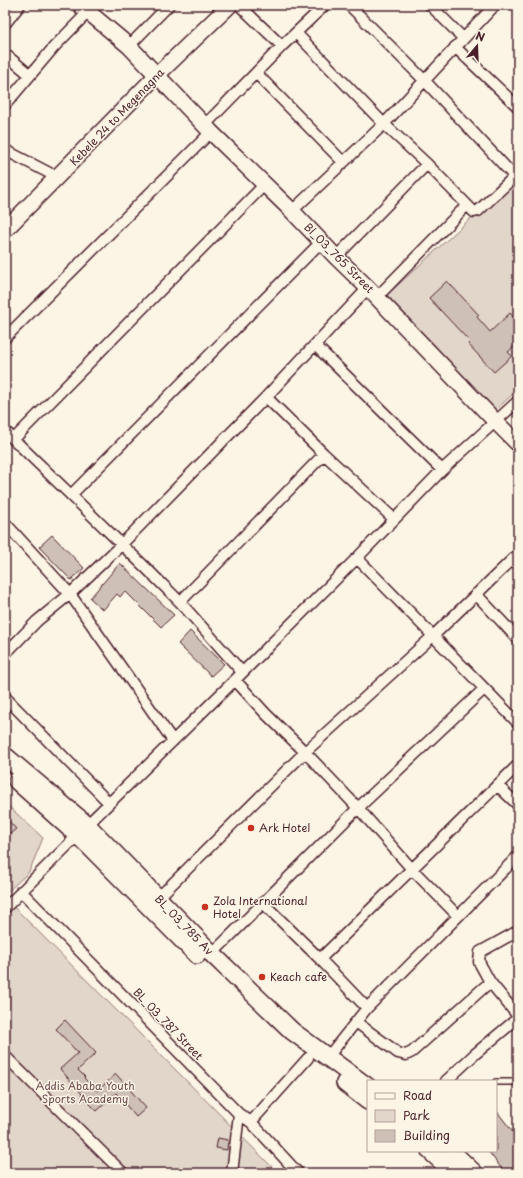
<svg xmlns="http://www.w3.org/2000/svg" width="523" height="1178" viewBox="0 0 523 1178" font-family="'Playpen Sans',sans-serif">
	<rect width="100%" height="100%" fill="#fcf5e5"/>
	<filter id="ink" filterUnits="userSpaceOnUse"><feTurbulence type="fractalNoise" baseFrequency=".025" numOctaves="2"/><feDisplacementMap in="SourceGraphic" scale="8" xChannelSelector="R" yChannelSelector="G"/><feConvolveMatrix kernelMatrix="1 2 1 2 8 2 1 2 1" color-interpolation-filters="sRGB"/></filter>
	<g filter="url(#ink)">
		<path fill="#e2d5ca" stroke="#967a7a" d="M518,175V389L496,410L387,295Z
			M5,803L43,838L29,872L5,894Z
			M5,898L278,1173H5Z"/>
		<path fill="#cfc0b7" stroke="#4a1f2b" d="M447,281L479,315L477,317L490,332L510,313L518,322V343L508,352L512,356L494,372L468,344L470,342L429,298Z
			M52,535L84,568L71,580L39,547Z
			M120,563L174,615L161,627L125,591L120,597L117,594L103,610L90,598Z
			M190,631L224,664L211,676L178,644Z
			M5,817L16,829L5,838Z
			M65,1020L96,1053L78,1070L85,1077L84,1078L97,1091L116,1074L146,1108L136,1117L116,1093L97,1111L81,1095L82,1094L60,1069L78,1053L56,1029Z
			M496,1110L518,1139V1173H505L488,1151H496Z
			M218,1138L228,1140L227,1150L216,1148Z"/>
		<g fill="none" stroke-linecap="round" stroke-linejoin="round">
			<g stroke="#4a1f2b" stroke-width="8">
				<path id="lane" d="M496,1082H518"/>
			</g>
			<g stroke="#4a1f2b" stroke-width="13">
				<path id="street" d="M239,5L282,46
					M349,5L424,80L514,176
					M430,5L463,38
					M5,24L20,5
					M296,33L384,124L427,164L474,212L478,211L518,173
					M129,46L169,5
					M455,47L518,107
					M5,54L30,75
					M256,73L343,162
					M5,105L54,47L95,5
					M205,125L282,46L325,5
					M5,150L57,177
					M292,211L384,124L495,5
					M336,257L427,164
					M377,297L467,205
					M5,338L211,132
					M315,345L442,470
					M266,397L324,454L394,519
					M5,431L146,568L180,602L242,672
					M14,439L265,184
					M71,495L321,242
					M5,523L70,594L173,741
					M357,558L518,723
					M476,594L518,639
					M180,602L324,454
					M5,654L37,621L70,594L121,545L266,397L368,288
					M235,680L266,714L305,752L358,808L411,868L457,915
					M5,697L109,803
					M497,785L518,805
					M21,891L239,1114L251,1122L298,1173
					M158,898L305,752L433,636L518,554
					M264,904L320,959L367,1008
					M5,908L78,835L87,825L235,680L357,558L442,470L518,401
					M518,931L480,952L479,962L490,982L518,1016
					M212,954L358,808L484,689
					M320,959L518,765
					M356,1022L398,1053L406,1055L412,1052L490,982
					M5,1056L123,1173
					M327,1058L367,1008L518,856
					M446,1081L475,1054L518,1018
					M251,1122L308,1058
					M232,1173L239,1114"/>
			</g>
			<g stroke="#4a1f2b" stroke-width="18">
				<path id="secondary" d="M80,5L129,46L211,132L292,211L336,257L368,288L496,422L518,444
					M5,230L157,75L230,5"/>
			</g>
			<g stroke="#4a1f2b" stroke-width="20">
				<path id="primary" d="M5,756L87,825L212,954L292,1031L368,1087
					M17,781L85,842L197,955
					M345,1083L368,1101
					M430,1151L454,1173
					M451,1151L474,1173"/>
			</g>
			<use href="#lane" stroke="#fcf5e5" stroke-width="5"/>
			<use href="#street" stroke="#fcf5e5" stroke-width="10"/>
			<use href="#secondary" stroke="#fcf5e5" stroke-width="15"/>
			<use href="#primary" stroke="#fcf5e5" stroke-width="17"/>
		</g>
	</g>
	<g fill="#c8321e" stroke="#fcf5e5" stroke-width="1.5">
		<circle cx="251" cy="828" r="4"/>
		<circle cx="205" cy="907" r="4"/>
		<circle cx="262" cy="977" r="4"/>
	</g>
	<g text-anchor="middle" stroke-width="3" stroke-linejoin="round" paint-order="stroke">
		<g font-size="11" fill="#4a1f2b" stroke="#fcf5e5">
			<text transform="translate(117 117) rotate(-46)" y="4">Kebele 24 to Megenagna</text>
			<text transform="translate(339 258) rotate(45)" y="4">Bl_03_765 Street</text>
			<text transform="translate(184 925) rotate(46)" y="4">BL_03_785 Av</text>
			<text transform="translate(168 1024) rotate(46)" y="4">BL_03_787 Street</text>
		</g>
		<g font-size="11" fill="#4a1f2b" stroke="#fcf5e5" text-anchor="start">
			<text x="259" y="832">Ark Hotel</text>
			<text x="213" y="905">Zola International<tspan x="213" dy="13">Hotel</tspan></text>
			<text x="270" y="981">Keach cafe</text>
		</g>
		<g font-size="11" fill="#704c53" stroke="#fcf5e5">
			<text x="85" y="1090">Addis Ababa Youth<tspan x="85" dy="13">Sports Academy</tspan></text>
		</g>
	</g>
	<rect width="523" height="1178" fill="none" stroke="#fcf5e5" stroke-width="20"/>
	<rect x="10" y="10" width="503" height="1158" fill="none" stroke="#4a1f2b" stroke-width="1.5" filter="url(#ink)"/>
	<rect x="367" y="1080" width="130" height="72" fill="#fcf5e5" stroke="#b59f9b"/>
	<rect x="375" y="1093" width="20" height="6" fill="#fcf5e5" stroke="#b59f9b"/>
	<text x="403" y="1100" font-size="12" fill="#4a1f2b">Road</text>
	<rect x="375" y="1110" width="20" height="12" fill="#e2d5ca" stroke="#b59f9b"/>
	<text x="403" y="1120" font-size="12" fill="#4a1f2b">Park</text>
	<rect x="375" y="1130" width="20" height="12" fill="#cfc0b7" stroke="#b59f9b"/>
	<text x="403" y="1140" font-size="12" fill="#4a1f2b">Building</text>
	<g transform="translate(477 46) rotate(19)" stroke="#fcf5e5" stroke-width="3" paint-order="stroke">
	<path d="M0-3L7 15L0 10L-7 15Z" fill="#4a1f2b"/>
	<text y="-6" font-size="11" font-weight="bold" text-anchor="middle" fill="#4a1f2b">N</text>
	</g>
</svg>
